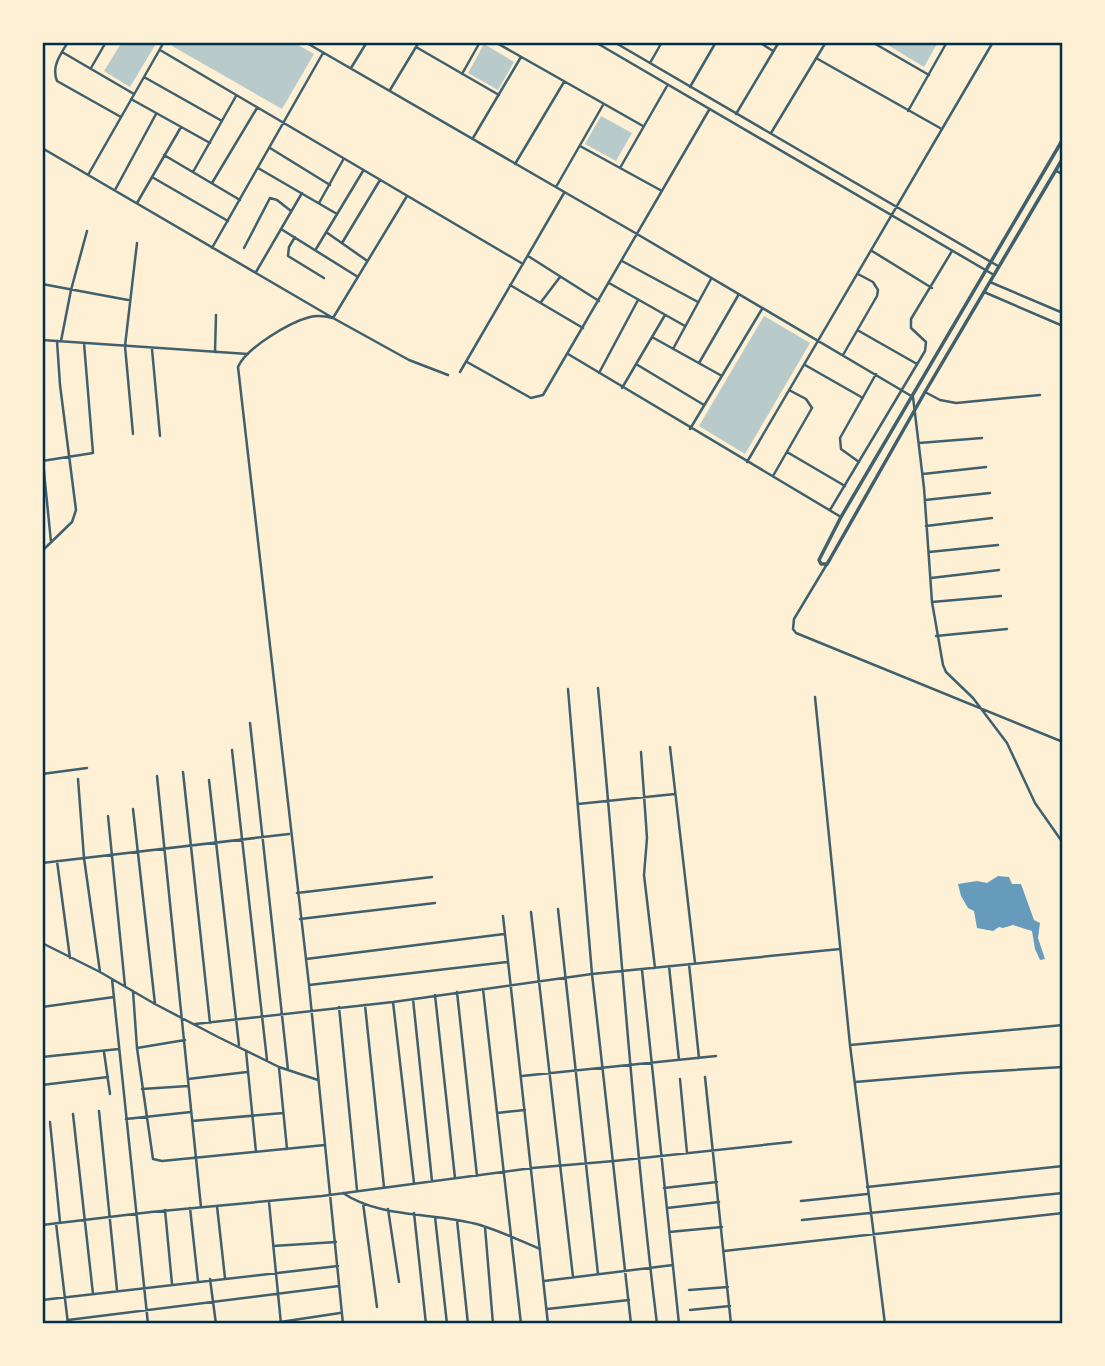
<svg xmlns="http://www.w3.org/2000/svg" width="1105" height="1366" viewBox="0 0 1105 1366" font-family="'Golos Text',sans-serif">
	<rect width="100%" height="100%" fill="#fdf0d5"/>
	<path fill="#b9caca" d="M122,42H157L130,87L104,71Z
		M175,42H293L314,54L282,109L172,46Z
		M883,42H938L924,67Z
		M484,44L514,62L498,90L468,73Z
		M601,116L632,133L616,161L585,144Z
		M764,316L810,343L745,454L699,426Z"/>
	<path fill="#669bbc" d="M998,876L1009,877L1012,884H1021L1034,920L1040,923L1038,938L1045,959L1040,960L1035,949L1032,931L1013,925L1003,928L999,927L993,931L977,928L974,911L968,908L961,896L958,884L977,881L987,883Z"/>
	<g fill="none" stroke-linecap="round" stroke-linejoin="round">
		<path stroke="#3f606c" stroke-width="2.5" d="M68,42C61,54 51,66 57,81L121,117
			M305,42L637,234L913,397L924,488L932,602L943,665L946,672L973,698L1007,743L1035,803L1063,843
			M495,42L643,126
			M595,42L994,275
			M614,42L998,266
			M759,42L773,51
			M872,42L929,75
			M416,47L499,95
			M160,50L523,264
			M62,52L134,94
			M816,58L940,128
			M650,63L662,42
			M91,68L106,42
			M351,68L367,42
			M462,74L480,42
			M144,77L222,121
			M690,87L716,42
			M390,90L419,42
			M131,99L210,143
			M908,111L947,42
			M736,114L779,42
			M771,133L826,42
			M473,138L521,57
			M580,146L662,191
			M42,148L333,318L407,196
			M270,148L330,185
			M164,155L240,200
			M515,164L564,82
			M258,168L337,214
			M620,168L667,86
			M1056,171L1063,174
			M193,172L236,96
			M88,175L164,42
			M152,177L228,221
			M212,183L257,108
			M556,187L603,105
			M115,190L156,114
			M137,203L181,127
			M319,203L343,160
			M281,229L358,277
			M326,232L366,260
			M295,237L289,247L288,256L324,278
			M342,243L380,180
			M212,248L323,53
			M244,248L270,198L277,200L291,211
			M316,249L363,171
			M872,251L932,288
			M528,256L599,301
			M622,261L698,302
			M256,272L302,193
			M990,282L1063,313
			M609,283L685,326
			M42,284L128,300
			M510,285L583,328
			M984,292L1063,326
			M541,302L560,277
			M859,331L917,364
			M652,337L722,376
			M42,340L248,354
			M61,341L71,290L87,231
			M152,349L160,436
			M673,349L711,279
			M215,352L216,315
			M568,354L841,517
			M843,355L877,296L878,290L873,282L858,274
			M467,362L531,398L543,395L709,110
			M699,363L739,294
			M636,364L704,405
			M805,365L863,398
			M460,372L564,193
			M599,373L638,300
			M622,388L665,315
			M925,392L940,400L956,403L1040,395
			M690,429L762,309
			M133,434L125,346L137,243
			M919,443L982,438
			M787,452L845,486
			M42,461L93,453L84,343
			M43,462L51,542
			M747,462L993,42
			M859,462L841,449L840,438L876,374
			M923,474L986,467
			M773,476L812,408L806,399L789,390
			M925,500L990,493
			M830,510L925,351L926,342L911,328V319L952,251
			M926,526L992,518
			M42,551L72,522L76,510L60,385L57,341
			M929,552L998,545
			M827,564L794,619L793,629L796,633L1063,742
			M931,578L999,570
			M932,602L1001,596
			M936,636L1007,629
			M598,688C618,900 631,1112 657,1324
			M568,689L592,974L631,1324
			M815,697L850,1045L885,1324
			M250,723L288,1070
			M670,747L695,963
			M232,750L267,1060
			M641,752L647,838L644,875L655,968
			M183,772L210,1023
			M42,774L87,768
			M157,776L201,1207
			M78,779L84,858L100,972
			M209,780L239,1045
			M578,804L675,794
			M133,809L155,1004
			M108,816L125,986
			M57,861L70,958
			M42,863L289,834
			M297,893L432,877
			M558,909L598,1274
			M531,912L573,1277
			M503,916L548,1324
			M300,919L435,903
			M42,943L100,972L155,1004L218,1037L279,1067L318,1080
			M306,959L504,934
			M689,964L699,1058
			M669,966L679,1060
			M642,970L679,1324
			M112,979L148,1324
			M309,985L507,962
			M483,989L521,1324
			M133,991L137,1048L153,1159L162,1161L325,1145
			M457,992L477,1176
			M435,995L455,1178
			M413,999L432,1181
			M393,1002L414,1183
			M365,1005L384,1187
			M42,1007L114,997
			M339,1007L357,1190
			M195,1024L393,1002L592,974L840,949
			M850,1045L1063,1025
			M137,1048L185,1040
			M246,1051L256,1152
			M104,1052L110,1094
			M42,1057L119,1049
			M279,1068L287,1149
			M522,1076L716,1056
			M705,1077L731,1324
			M188,1079L247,1072
			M680,1079L687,1153
			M855,1082L962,1073L1063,1067
			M42,1085L108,1077
			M142,1089L188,1086
			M99,1111L117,1290
			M497,1113L525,1110
			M73,1114L93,1294
			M126,1119L191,1112
			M192,1121L283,1113
			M50,1122L60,1222
			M867,1187L1063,1166
			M664,1188L717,1182
			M343,1193C381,1219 436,1212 480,1225C500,1231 521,1241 540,1249
			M801,1201L867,1194
			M269,1202L281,1324
			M363,1203L377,1307
			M217,1206L225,1278
			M190,1208L198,1281
			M667,1208L719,1202
			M388,1209L399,1282
			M165,1210L172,1284
			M414,1213L426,1324
			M435,1217L447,1324
			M457,1220L468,1324
			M802,1220L1063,1193
			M56,1223L68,1324
			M42,1225L151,1212L322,1196L532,1168L614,1161L791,1142
			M485,1227L493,1324
			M669,1232L722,1227
			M273,1246L336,1242
			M724,1251L1063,1213
			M210,1279L216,1324
			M544,1281L673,1265
			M689,1290L728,1287
			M42,1300L338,1266
			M547,1309L629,1300
			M690,1310L730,1306
			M68,1320L339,1286
			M267,1324L340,1313
			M343,1324L309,985L238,367C246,348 290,322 310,317C318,315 325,316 333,318L409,360L448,375"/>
		<path stroke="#3f606c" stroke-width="3.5" d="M1063,139L841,517L819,560L821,564H827L830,559L925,392L1063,158"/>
	</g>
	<rect width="1105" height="1366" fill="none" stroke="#fdf0d5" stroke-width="88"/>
	<rect x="44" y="44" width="1017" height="1278" fill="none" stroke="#003049" stroke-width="2.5"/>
</svg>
